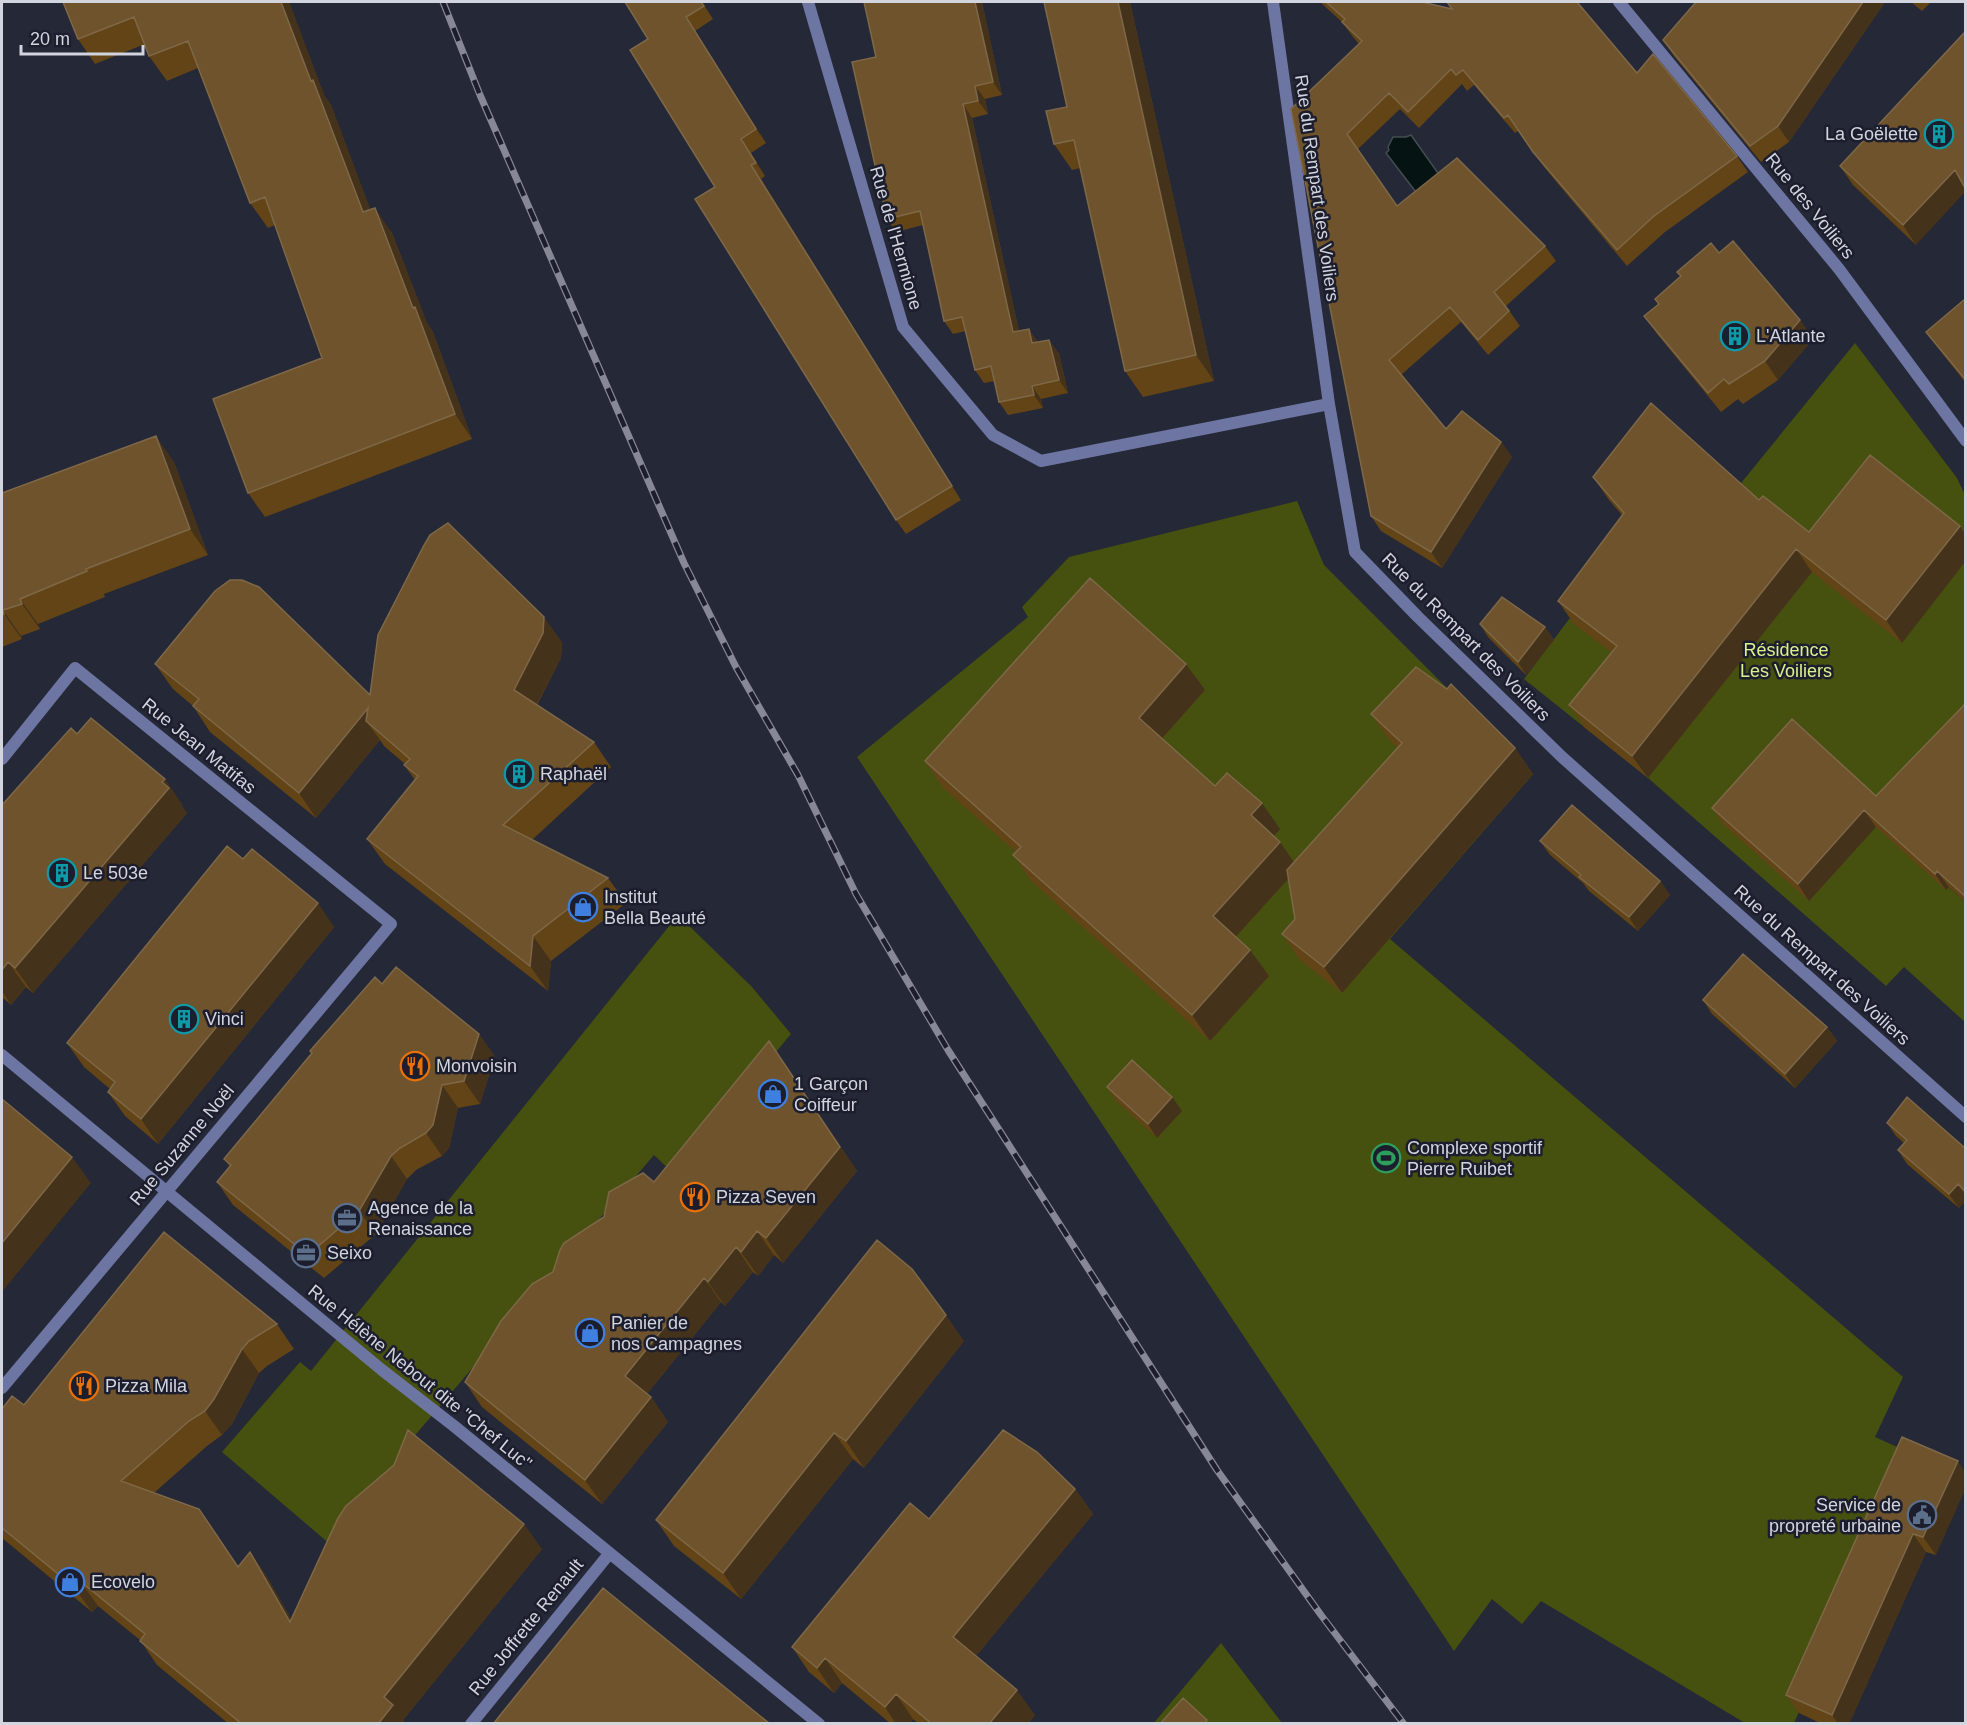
<svg xmlns="http://www.w3.org/2000/svg" width="1967" height="1725" viewBox="0 0 1967 1725" font-family="Helvetica,sans-serif">
	<rect width="100%" height="100%" fill="#252837"/>
	<path fill="#465110" d="M1855,343L1957,478L1965,495V732L1949,887L1965,902V1022L1904,967L1886,986L1648,778L1524,679L1695,452L1737,488Z
		M1297,501L1324,565L1533,774L1390,939L1903,1377L1875,1437L1915,1455L1794,1723H1745L1541,1601L1522,1624L1492,1599L1454,1651L857,757L1028,617L1022,607L1069,557Z
		M678,915L752,987L791,1034L674,1174L654,1155L411,1440L416,1445L331,1545L222,1452L300,1362L311,1371Z
		M1221,1643L1282,1723L1153,1724Z"/>
	<path fill="#061313" stroke="#434d50" stroke-width="1.5" d="M1411,135L1445,183L1422,200L1386,153L1389,150L1388,147L1393,137H1406Z"/>
	<g fill="none" stroke-linecap="round" stroke-linejoin="round">
		<path stroke="#6d75a2" stroke-width="12" d="M808,2L903,327L993,435L1041,461L1329,404
			M1273,2L1329,404L1355,552L1418,617L1562,757L1966,1117
			M1619,2L1839,269L1966,441
			M2,759L75,668L391,924L2,1388
			M2,1055L382,1370L454,1426L819,1724
			M471,1724L609,1554"/>
		<g stroke="#868995" stroke-width="7">
			<path id="rail" d="M443,2L480,95L684,563L736,667L798,775L856,894L948,1050L1217,1470L1321,1615L1404,1724"/>
		</g>
		<use href="#rail" stroke="#1c1e2d" stroke-width="4.5" stroke-dasharray="14" stroke-linecap="butt"/>
	</g>
	<path fill="#624416" d="M63,2H289L324,95L331,105L370,210L392,233L427,323L433,332L472,439L265,517L248,493L322,358L275,225L268,228L250,203L198,68L167,81L149,56L145,44L95,64L78,39Z
		M625,2H702L713,19L695,31L766,143L751,153L765,176L761,179L961,500L906,534L896,520L715,187L648,39Z
		M982,2L1002,95L985,99L988,114L972,118L1019,331L1059,353L1068,393L1041,399L1043,408L1008,415L999,402L995,381L984,383L975,370L966,331L953,334L944,321L923,225L896,232L887,219L876,57Z
		M1044,2H1130L1214,381L1143,397L1125,371L1080,168L1072,170L1054,144L1067,107Z
		M1320,2H1422L1452,9L1637,73L1737,156L1748,172L1665,232L1627,266L1544,167L1518,131L1515,133L1474,85L1467,91L1462,84L1419,128L1400,109L1358,149L1397,206L1545,246L1556,261L1506,306L1520,326L1488,355L1461,322L1401,375L1446,429L1501,442L1512,457L1442,568L1381,531L1371,516L1291,109L1359,44L1353,37L1342,22Z
		M1694,2H1885L1789,142L1761,162L1674,56L1663,40L1695,3Z
		M1911,2H1931L1922,11Z
		M1965,32L1916,245L1853,185L1840,166Z
		M1719,253L1800,320L1813,339L1778,380L1743,404L1738,399L1721,412L1658,335L1644,316Z
		M1965,299V382L1938,348L1926,332Z
		M174,462L208,555L104,594L105,597L38,624L40,629L21,636L22,639L2,647V493Z
		M1593,477L1759,500L1809,532L1960,526L1902,643L1812,572L1648,778L1585,728L1569,705L1611,652L1574,624L1558,601L1622,515L1609,500Z
		M1480,624L1545,627L1554,640L1526,675L1488,637Z
		M562,642L561,658L537,705L594,742L611,767L532,840L608,878L626,903L551,961L548,991L385,864L367,839L415,780L404,765L405,764L384,746L380,740L316,818L210,732L193,706L173,689L155,664L370,695Z
		M1186,664L1205,690L1162,739L1215,786L1280,829L1274,836L1280,842L1294,862L1398,748L1389,740L1371,714L1515,748L1533,774L1342,993L1300,960L1282,934L1295,919L1288,879L1236,937L1250,950L1269,976L1210,1041L1031,881L1013,855L1016,852L943,788L925,761Z
		M1965,704V902L1949,887L1946,890L1876,827L1809,901L1724,825L1712,808L1876,796Z
		M77,734L182,804L181,805L187,813L33,993L26,987L11,1005L2,997V805Z
		M1540,841L1660,881L1670,895L1638,931L1589,891L1583,883L1550,855Z
		M243,859L334,927L158,1144L125,1116L108,1092L110,1089L84,1067L67,1043Z
		M382,984L479,1034L495,1057L480,1104L458,1108L449,1148L442,1156L416,1170L407,1179L376,1234L324,1278L233,1205L217,1182L230,1167L224,1159L312,1053L310,1051Z
		M1703,1000L1827,1027L1837,1041L1795,1088L1712,1014Z
		M769,1041L857,1171L783,1263L774,1255L758,1276L753,1272L725,1306L721,1302L647,1394L651,1397L668,1422L602,1504L482,1407L465,1382L553,1272L604,1217L654,1182Z
		M1107,1087L1182,1111L1157,1138L1116,1101Z
		M1887,1123L1965,1148V1201L1959,1208L1907,1164L1898,1150L1904,1143L1896,1136Z
		M277,1324L294,1349L267,1366L259,1373L232,1424L222,1435L207,1446L154,1493L238,1567L250,1552L267,1577L291,1619L542,1549L403,1720L406,1724H229L157,1665L140,1640L98,1606L92,1612L2,1538V1409L24,1405Z
		M964,1341L864,1468L853,1459L741,1599L674,1546L656,1520Z
		M1902,1437L1936,1555L1926,1552L1849,1724H1822L1799,1713L1786,1695Z
		M1075,1489L1093,1514L976,1656L1035,1715L1028,1724H919L913,1719L910,1724H891L842,1683L834,1693L809,1672L792,1647L929,1519Z"/>
	<path fill="#45321a" d="M281,2H289L324,95L331,105L381,237L363,212L311,81Z
		M975,2H982L1002,95L993,82Z
		M1118,2H1130L1214,381L1196,355Z
		M1863,2H1885L1789,142L1778,126Z
		M686,17L695,31L766,143L756,129Z
		M975,86L985,99L988,114L978,101Z
		M963,104L972,118L1022,345L1013,332Z
		M741,139L751,153L765,176L756,163Z
		M751,165L761,179L961,500L952,486Z
		M1955,170L1965,185V192L1916,245L1903,225Z
		M375,208L392,233L427,323L433,332L472,439L455,414Z
		M1800,320L1813,339L1778,380L1765,361Z
		M1029,329L1038,342L1032,343Z
		M1049,340L1059,353L1068,393L1059,380Z
		M1032,386L1041,399L1043,408L1034,395Z
		M156,436L174,462L208,555L190,529Z
		M1501,442L1512,457L1442,568L1431,552Z
		M1960,526L1965,534V562L1902,643L1886,620Z
		M1796,549L1812,572L1648,778L1632,756Z
		M20,599L38,624L40,629L22,604Z
		M3,610L21,636L22,639L4,614Z
		M544,617L562,642L561,658L531,715L514,690Z
		M1545,627L1554,640L1526,675L1518,662Z
		M1186,664L1205,690L1157,744L1139,718Z
		M368,708L366,721L380,740L316,818L299,793Z
		M1515,748L1533,774L1342,993L1324,967Z
		M165,779L182,804L181,805L187,813L33,993L15,968Z
		M1262,803L1280,829L1269,842L1251,815Z
		M1864,810L1876,827L1809,901L1798,884Z
		M1280,842L1298,868L1231,942L1213,916Z
		M1937,871L1949,887L1946,890L1935,874Z
		M1660,881L1670,895L1638,931L1629,917Z
		M318,903L334,927L158,1144L141,1119Z
		M533,936L551,961L548,991L530,966Z
		M1250,950L1269,976L1210,1041L1192,1015Z
		M8,962L26,987L11,1005L2,991V970Z
		M1827,1027L1837,1041L1795,1088L1785,1074Z
		M479,1034L495,1057L480,1104L464,1081Z
		M769,1041L857,1171L783,1263L766,1238Z
		M442,1085L458,1108L449,1148L442,1156L426,1133Z
		M1172,1097L1182,1111L1157,1138L1148,1124Z
		M391,1156L407,1179L376,1234L359,1211Z
		M72,1157L91,1183L2,1292V1243Z
		M1958,1184L1965,1195V1201L1959,1208L1949,1194Z
		M757,1231L774,1255L758,1276L741,1252Z
		M736,1247L753,1272L725,1306L708,1282Z
		M704,1278L721,1302L642,1400L625,1376Z
		M946,1315L964,1341L864,1468L846,1441Z
		M242,1349L259,1373L232,1424L222,1435L205,1411Z
		M651,1397L668,1422L602,1504L585,1480Z
		M834,1433L853,1459L741,1599L723,1573Z
		M1958,1461L1965,1472V1490L1936,1555L1923,1537Z
		M1075,1489L1093,1514L971,1662L953,1637Z
		M524,1524L542,1549L403,1720L406,1724H378L384,1697Z
		M1913,1534L1926,1552L1849,1724H1838L1832,1715Z
		M250,1552L267,1577L307,1647L290,1622Z
		M80,1581L98,1606L92,1612L74,1587Z
		M825,1658L842,1683L834,1693L817,1668Z
		M1017,1690L1035,1715L1028,1724H989Z
		M896,1694L913,1719L910,1724H896L885,1707Z"/>
	<path fill="#6e532c" stroke="#7e6848" stroke-width="1.5" d="M63,2H281L311,81L313,80L363,212L375,208L413,308L415,307L455,414L248,493L213,399L322,358L265,197L250,203L188,41L149,56L134,17L78,39Z
		M625,2H701L704,6L686,17L756,129L741,139L756,163L751,165L952,486L896,520L695,199L715,187L630,50L648,39Z
		M864,2H975L993,82L975,86L978,101L963,104L1013,332L1029,329L1032,343L1049,340L1059,380L1032,386L1034,395L999,402L991,366L975,370L962,317L944,321L920,211L887,219L852,62L876,57Z
		M1044,2H1118L1196,355L1125,371L1074,140L1054,144L1046,111L1067,107Z
		M1326,2H1422L1452,9L1447,2H1577L1637,73L1653,54L1737,156L1654,216L1617,250L1533,152L1508,115L1504,118L1463,70L1456,75L1451,69L1408,112L1389,93L1347,134L1397,206L1457,158L1545,246L1494,292L1509,311L1478,340L1450,307L1389,360L1446,429L1462,411L1501,442L1431,552L1371,516L1291,109L1362,41L1342,22L1345,19Z
		M1696,2H1863L1778,126L1750,146L1663,40Z
		M1965,32V188L1955,170L1903,225L1840,166Z
		M1733,241L1800,320L1765,361L1729,384L1724,379L1708,393L1644,316L1659,304L1655,299L1681,276L1677,272L1711,243L1719,253Z
		M1965,299V379L1926,332Z
		M1651,403L1759,500L1763,496L1809,532L1870,455L1960,526L1886,620L1796,549L1632,756L1569,705L1617,646L1558,601L1624,513L1593,477Z
		M156,436L190,529L86,569L87,571L20,599L22,604L3,610L4,614L2,615V493Z
		M448,523L544,617L543,633L514,690L594,742L503,825L608,878L533,936L530,966L367,839L418,776L404,765L410,759L366,721L368,708L299,793L193,706L199,699L155,664L215,591L230,580H242L259,587L370,695L378,635L423,547L430,535Z
		M1090,578L1186,664L1139,718L1215,786L1227,773L1262,803L1251,815L1280,842L1213,916L1250,950L1192,1015L1013,855L1021,847L925,761Z
		M1502,597L1545,627L1518,662L1480,624Z
		M1416,667L1447,689L1451,684L1515,748L1324,967L1282,934L1295,919L1287,870L1402,743L1371,714Z
		M1965,704V896L1937,871L1935,874L1864,810L1798,884L1712,808L1792,719L1876,796Z
		M91,718L165,779L162,782L169,788L15,968L8,962L2,970V805L71,728L77,734Z
		M1572,805L1660,881L1629,917L1579,877L1581,875L1540,841Z
		M227,846L243,859L252,849L318,903L141,1119L108,1092L115,1082L67,1043Z
		M1743,954L1827,1027L1785,1074L1703,1000Z
		M396,967L479,1034L464,1081L442,1085L433,1125L426,1133L400,1148L391,1156L359,1211L308,1255L217,1182L231,1165L224,1159L312,1053L310,1051L375,977L382,984Z
		M769,1041L840,1147L766,1238L757,1231L741,1252L736,1247L708,1282L704,1278L625,1376L651,1397L585,1480L465,1382L501,1321L532,1284L553,1272L560,1250L564,1243L604,1217L609,1192L643,1173L654,1182Z
		M1132,1060L1172,1097L1148,1124L1107,1087Z
		M1907,1097L1965,1148V1191L1958,1184L1949,1194L1898,1150L1907,1140L1887,1123Z
		M2,1099L72,1157L2,1243Z
		M164,1232L277,1324L249,1341L242,1349L214,1399L205,1411L189,1421L121,1481L199,1509L238,1567L250,1552L290,1622L338,1518L346,1506L394,1465L408,1430L524,1524L384,1697L393,1705L378,1724H242L140,1641L145,1634L80,1581L74,1587L2,1528V1409L12,1396L24,1405Z
		M877,1240L912,1269L946,1315L846,1441L834,1433L723,1573L656,1520Z
		M1003,1430L1037,1452L1075,1489L953,1637L1017,1690L989,1724H932L896,1694L885,1707L825,1658L817,1668L792,1647L910,1503L929,1519Z
		M1902,1437L1958,1461L1923,1537L1913,1534L1832,1715L1786,1695Z
		M603,1588L770,1724H493Z
		M1183,1698L1207,1720L1204,1724H1160Z"/>
	<defs>
		<g id="building-ring" transform="scale(1.5)"><circle r="9.5" fill="#1c1e2d" stroke="#0f9aa8" stroke-width="1.5"/><path d="M-4-6H4V6H1V3H-1V6H-4ZM-2.5-4.3h1.7v1.8h-1.7ZM.8-4.3h1.7v1.8H.8ZM-2.5-1h1.7V.8h-1.7ZM.8-1h1.7V.8H.8Z" fill="#0f9aa8"/></g>
		<g id="shop-ring" transform="scale(1.5)"><circle r="9.5" fill="#1c1e2d" stroke="#3f7fe0" stroke-width="1.5"/><path d="M-5-2.5h2.3a2.7 3.5 0 0 1 5.4 0H5L5.5 6h-11ZM-1.5-2.5h3a1.5 2.3 0 0 0-3 0Z" fill="#3f7fe0"/></g>
		<g id="restaurant-ring" transform="scale(1.5)"><circle r="9.5" fill="#1c1e2d" stroke="#e8710a" stroke-width="1.5"/><path d="M-5-6h1v4h1v-4h1v4h1v-4h1v5L-1.5 .5V6h-2V.5L-5-1ZM5-6V6H3V1.5H1.5Q1.5-4 5-6Z" fill="#e8710a"/></g>
		<g id="stadium-ring" transform="scale(1.5)"><circle r="9.5" fill="#1c1e2d" stroke="#2e9e5b" stroke-width="1.5"/><path d="M0-5a6.5 5 0 1 0 0 10a6.5 5 0 1 0 0-10ZM-3.5-1.8h7v3.6h-7Z" fill="#2e9e5b"/></g>
		<g id="office-ring" transform="scale(1.5)"><circle r="9.5" fill="#1c1e2d" stroke="#5c6f8a" stroke-width="1.5"/><path d="M-6-3h4V-5.5h4V-3h4V5H-6ZM-1-4.5V-3h2v-1.5ZM-6 0V1H6V0Z" fill="#5c6f8a"/></g>
		<g id="civic-ring" transform="scale(1.5)"><circle r="9.5" fill="#1c1e2d" stroke="#5c6f8a" stroke-width="1.5"/><path d="M-.6-6.5H3V-4.5H.6V-3L4-1V1h2V6H-6V1h2V-1L-.6-3ZM-1.2 2.5V6h2.4V2.5Z" fill="#5c6f8a"/></g>
	</defs>
	<g fill-rule="evenodd">
		<use href="#building-ring" x="1939" y="134"/>
		<use href="#building-ring" x="1735" y="336"/>
		<use href="#building-ring" x="519" y="774"/>
		<use href="#building-ring" x="62" y="873"/>
		<use href="#shop-ring" x="583" y="907"/>
		<use href="#building-ring" x="184" y="1019"/>
		<use href="#restaurant-ring" x="415" y="1066"/>
		<use href="#shop-ring" x="773" y="1094"/>
		<use href="#stadium-ring" x="1386" y="1158"/>
		<use href="#restaurant-ring" x="695" y="1197"/>
		<use href="#office-ring" x="347" y="1218"/>
		<use href="#office-ring" x="306" y="1253"/>
		<use href="#shop-ring" x="590" y="1333"/>
		<use href="#restaurant-ring" x="84" y="1386"/>
		<use href="#civic-ring" x="1922" y="1515"/>
		<use href="#shop-ring" x="70" y="1582"/>
	</g>
	<g text-anchor="middle" stroke-width="5" stroke-linejoin="round" paint-order="stroke">
		<g font-size="18" fill="#d2d4de" stroke="#1c1e2d" text-anchor="start">
			<text x="1918" y="140" text-anchor="end">La Goëlette</text>
			<text x="1756" y="342">L'Atlante</text>
			<text x="540" y="780">Raphaël</text>
			<text x="83" y="879">Le 503e</text>
			<text x="604" y="903">Institut<tspan x="604" dy="21">Bella Beauté</tspan></text>
			<text x="205" y="1025">Vinci</text>
			<text x="436" y="1072">Monvoisin</text>
			<text x="794" y="1090">1 Garçon<tspan x="794" dy="21">Coiffeur</tspan></text>
			<text x="1407" y="1154">Complexe sportif<tspan x="1407" dy="21">Pierre Ruibet</tspan></text>
			<text x="716" y="1203">Pizza Seven</text>
			<text x="368" y="1214">Agence de la<tspan x="368" dy="21">Renaissance</tspan></text>
			<text x="327" y="1259">Seixo</text>
			<text x="611" y="1329">Panier de<tspan x="611" dy="21">nos Campagnes</tspan></text>
			<text x="105" y="1392">Pizza Mila</text>
			<text x="1901" y="1511" text-anchor="end">Service de<tspan x="1901" dy="21">propreté urbaine</tspan></text>
			<text x="91" y="1588">Ecovelo</text>
		</g>
		<g font-size="18" fill="#d2d4de" stroke="#1c1e2d">
			<text transform="translate(1317 188) rotate(82)" y="6">Rue du Rempart des Voiliers</text>
			<text transform="translate(1810 206) rotate(51)" y="6">Rue des Voiliers</text>
			<text transform="translate(896 238) rotate(74)" y="6">Rue de l'Hermione</text>
			<text transform="translate(1466 637) rotate(45)" y="6">Rue du Rempart des Voiliers</text>
			<text transform="translate(199 746) rotate(39)" y="6">Rue Jean Matifas</text>
			<text transform="translate(1822 965) rotate(42)" y="6">Rue du Rempart des Voiliers</text>
			<text transform="translate(182 1145) rotate(-50)" y="6">Rue Suzanne Noël</text>
			<text transform="translate(420 1377) rotate(39)" y="6">Rue Hélène Nebout dite "Chef Luc"</text>
			<text transform="translate(526 1627) rotate(-51)" y="6">Rue Joffrette Renault</text>
		</g>
		<g font-size="18" fill="#dbf08e" stroke="#1c1e2d">
			<text x="1786" y="656">Résidence<tspan x="1786" dy="21">Les Voiliers</tspan></text>
		</g>
	</g>
	<rect width="1967" height="1725" fill="none" stroke="#d2d4de" stroke-width="6"/>
	<path d="M21 45v9h122v-9" fill="none" stroke="#d2d4de" stroke-width="3"/>
	<text x="30" y="45" font-size="18" fill="#d2d4de" stroke="#1c1e2d" stroke-width="4.5" paint-order="stroke">20 m</text>
</svg>
